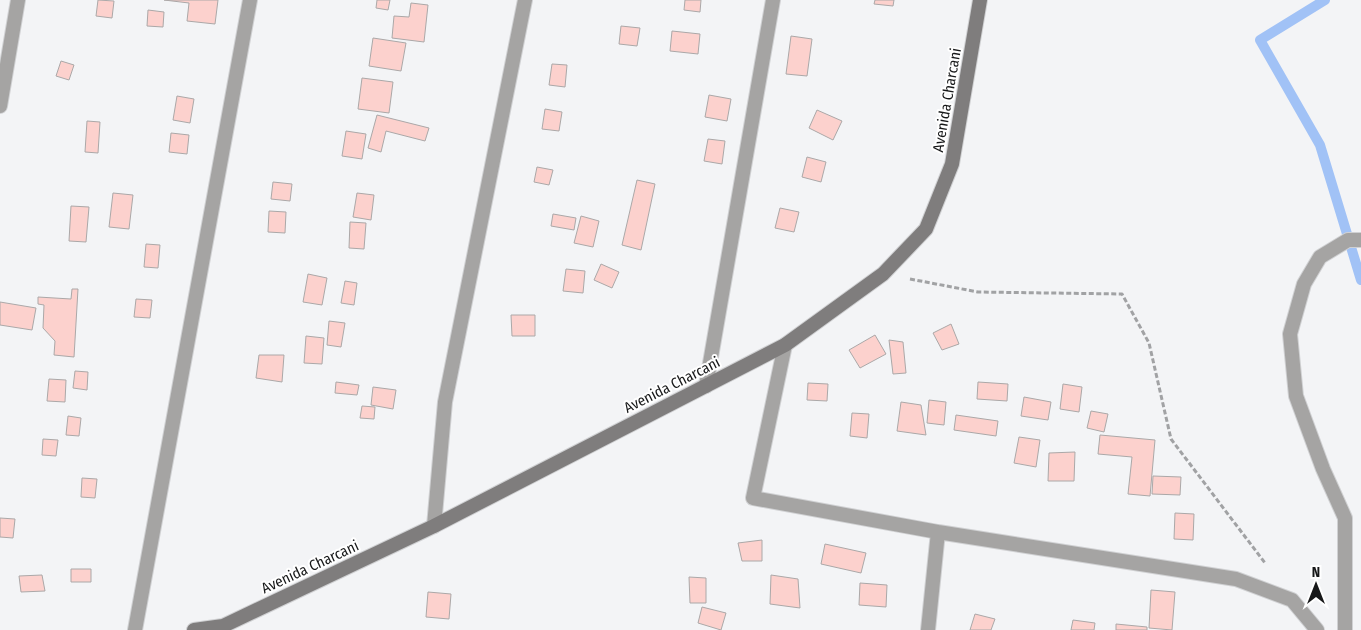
<svg xmlns="http://www.w3.org/2000/svg" width="1361" height="630" viewBox="0 0 1361 630" font-family="'Fira Sans Condensed',sans-serif">
	<rect width="100%" height="100%" fill="#f3f4f6"/>
	<g fill="none" stroke-linecap="round" stroke-linejoin="round">
		<path stroke="#a1c2f6" stroke-width="10" d="M1325,0L1260,40L1320,145L1361,280"/>
	</g>
	<path fill="#fcd1cd" stroke="#aba8a8" d="M98,0L114,1L112,18L96,16Z
		M164,0H218L215,24L187,21L189,3Z
		M377,0H390L388,10L376,8Z
		M685,0H701L700,12L684,10Z
		M875,0H894L893,6L874,4Z
		M411,3L428,5L424,42L392,38L394,16L409,17Z
		M148,10L164,12L163,27L147,26Z
		M621,26L640,28L637,46L619,44Z
		M672,31L700,34L698,54L670,51Z
		M791,36L812,39L807,76L786,74Z
		M373,38L406,43L401,71L369,66Z
		M61,61L74,65L69,80L56,76Z
		M552,64L567,65L565,87L549,85Z
		M362,78L393,82L389,113L358,109Z
		M709,95L731,99L727,121L705,117Z
		M177,96L194,99L190,123L173,120Z
		M545,109L562,112L559,131L542,129Z
		M817,110L842,121L833,140L809,128Z
		M377,115L429,128L425,141L386,131L381,152L368,148Z
		M87,121L100,122L98,153L85,152Z
		M346,131L366,134L362,159L342,156Z
		M171,133L189,135L187,154L169,152Z
		M708,139L725,141L722,164L704,161Z
		M807,157L826,162L821,182L802,177Z
		M537,167L553,170L549,185L534,182Z
		M637,180L655,184L641,250L622,245Z
		M273,182L292,184L290,201L271,199Z
		M113,193L133,195L129,229L109,227Z
		M357,193L374,195L371,220L353,217Z
		M71,206L89,207L86,242L69,241Z
		M780,208L799,212L794,232L775,228Z
		M269,211L286,212L285,233L268,232Z
		M553,214L576,218L574,230L551,226Z
		M581,216L599,221L593,247L574,243Z
		M350,222L366,223L364,249L349,248Z
		M146,244L160,245L158,268L144,267Z
		M601,264L619,272L612,288L594,280Z
		M566,269L585,271L583,293L563,291Z
		M308,274L327,278L322,305L303,302Z
		M345,281L357,283L354,305L341,303Z
		M72,289H78L74,357L54,355L55,341L43,328L44,305L38,304V297L71,299Z
		M136,299L152,300L150,318L134,317Z
		M0,302L36,308L32,330L0,325Z
		M511,315H535V336H512Z
		M329,321L345,323L341,347L327,345Z
		M951,324L959,344L942,350L933,333Z
		M875,335L886,354L860,368L849,350Z
		M306,336L324,338L322,364L304,363Z
		M889,340L903,342L906,373L893,374Z
		M259,355H284L282,382L256,378Z
		M75,371L88,372L87,390L73,388Z
		M49,379L66,380L65,402L47,401Z
		M336,382L359,385L357,395L335,393Z
		M978,382L1008,384L1007,401L977,399Z
		M808,383L828,384L827,401L807,400Z
		M1063,384L1082,387L1079,412L1060,409Z
		M373,387L396,390L393,409L371,405Z
		M1024,397L1051,402L1048,420L1021,416Z
		M929,400L946,402L944,425L927,423Z
		M901,402L921,405L926,435L897,431Z
		M362,406L375,407L374,419L360,418Z
		M1091,411L1108,414L1104,432L1087,428Z
		M852,413L869,414L867,438L850,436Z
		M956,415L998,421L996,436L954,430Z
		M68,416L81,418L79,436L66,435Z
		M1100,435L1155,440L1150,496L1128,494L1132,457L1098,454Z
		M1019,437L1040,440L1036,467L1014,463Z
		M43,439L58,440L56,456L42,455Z
		M1075,452L1074,481H1048L1049,453Z
		M1153,476L1181,477L1180,495L1152,494Z
		M82,478L97,479L95,498L81,497Z
		M1175,513L1194,514L1193,540L1174,539Z
		M0,518L15,519L13,538L0,537Z
		M762,540V561H742L738,543Z
		M825,544L866,553L861,573L821,564Z
		M71,569H91V582H71Z
		M42,575L45,591L21,592L19,576Z
		M771,575L798,579L800,608L770,604Z
		M689,577L706,578V603H690Z
		M860,583L887,585L886,607L859,605Z
		M1151,590L1175,592L1172,630L1149,628Z
		M428,592L451,594L449,619L426,617Z
		M702,607L726,613L721,630L698,623Z
		M975,614L995,619L991,630H970Z
		M1073,620L1095,623L1094,630H1071Z
		M1116,624L1147,627V630H1116Z"/>
	<g fill="none" stroke-linecap="round" stroke-linejoin="round">
		<g stroke="#d0d1d3" stroke-width="16">
			<path id="minor" d="M0,106L18,0
				M785,345L753,498L938,532L1236,579L1292,600L1317,630
				M706,386L773,0
				M434,526L445,402L525,0
				M135,630L250,0
				M928,630L938,532
				M1345,630V518L1323,469L1296,396L1290,334L1304,284L1320,257L1348,240H1361"/>
		</g>
		<g stroke="#d0d1d3" stroke-width="16">
			<path id="secondary" d="M194,630L223,626L434,526L785,345L883,274L926,229L952,164L980,0"/>
		</g>
		<path stroke="#a1a2a4" stroke-width="3" stroke-dasharray="5 2.5" stroke-linecap="butt" d="M910,279L978,292L1122,294L1149,343L1171,439L1265,563"/>
		<use href="#minor" stroke="#a5a4a3" stroke-width="14"/>
		<use href="#secondary" stroke="#7f7d7d" stroke-width="14"/>
	</g>
	<g text-anchor="middle" stroke-width="4" stroke-linejoin="round" paint-order="stroke">
		<g font-size="15" fill="#171819" stroke="#fff">
			<text transform="translate(947 100) rotate(-80)" y="5">Avenida Charcani</text>
			<text transform="translate(672 385) rotate(-27)" y="5">Avenida Charcani</text>
			<text transform="translate(310 567) rotate(-25)" y="5">Avenida Charcani</text>
		</g>
	</g>
	<g transform="translate(1316 585)" stroke="#ffffff" stroke-width="4" paint-order="stroke">
	<path d="M0-4L9 19L0 12L-9 19Z" fill="#171819"/>
	<text y="-8" font-size="14" font-weight="bold" text-anchor="middle" fill="#171819">N</text>
	</g>
</svg>
